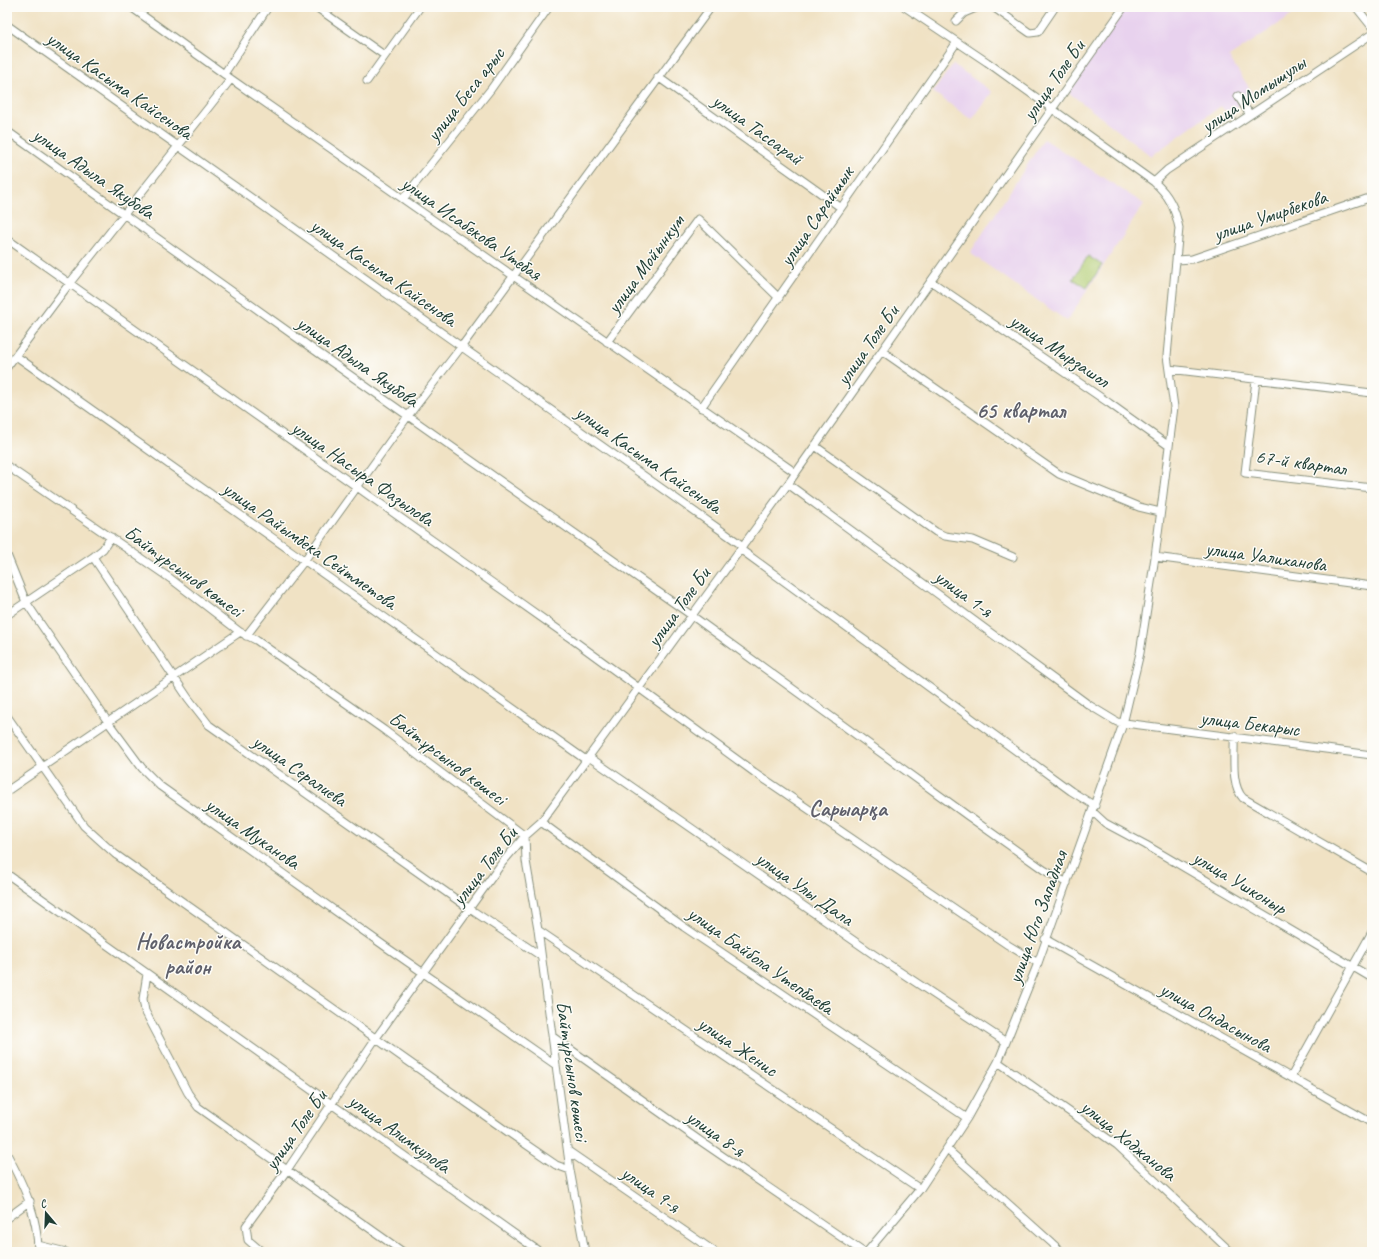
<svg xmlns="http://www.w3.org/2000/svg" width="1379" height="1259" viewBox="0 0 1379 1259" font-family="Caveat,sans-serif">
	<rect width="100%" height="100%" fill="#fdfcf7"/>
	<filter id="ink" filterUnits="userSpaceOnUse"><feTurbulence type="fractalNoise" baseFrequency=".025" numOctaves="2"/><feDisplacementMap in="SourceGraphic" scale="8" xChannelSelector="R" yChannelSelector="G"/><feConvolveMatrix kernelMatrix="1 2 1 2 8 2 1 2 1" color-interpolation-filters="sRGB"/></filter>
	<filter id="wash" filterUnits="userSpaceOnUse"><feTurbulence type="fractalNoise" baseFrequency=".012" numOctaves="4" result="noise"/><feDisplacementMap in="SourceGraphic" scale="16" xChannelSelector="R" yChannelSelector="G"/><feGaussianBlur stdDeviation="0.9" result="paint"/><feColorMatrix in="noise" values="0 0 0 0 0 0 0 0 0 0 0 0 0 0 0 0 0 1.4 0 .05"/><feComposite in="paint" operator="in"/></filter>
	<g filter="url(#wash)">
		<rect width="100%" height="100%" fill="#f0e2c4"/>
		<path fill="#e8d2ee" d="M1126,7H1304L1229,57L1254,95L1230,112L1224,110L1221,106L1151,156L1068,92Z
			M953,64L992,92L972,120L933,92Z
			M1044,139L1144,204L1067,321L970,253Z"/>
		<path fill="#b0cc72" stroke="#688453" d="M1088,256L1102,265L1087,288L1073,279Z"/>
	</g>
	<g filter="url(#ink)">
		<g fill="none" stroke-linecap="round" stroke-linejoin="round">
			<g stroke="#88907c" stroke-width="9">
				<path id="minor" d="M131,7L231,79L796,473
					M316,7L384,55
					M993,7L1030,33L1038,32L1055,7
					M1356,7L1372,27
					M956,21L964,13L978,7
					M7,25L743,546
					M224,74L268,7
					M658,77L840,207
					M367,81L420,7
					M1238,96L1250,115
					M7,131L310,347L691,615L968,816L1044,870L1067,883
					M1154,182L1167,170L1372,34
					M403,199L491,89L549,7
					M7,239L573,640L754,772L1008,945L1038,963
					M1177,260L1192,259L1372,197
					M932,282L1109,403L1169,446
					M607,342L698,219L779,298
					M882,351L1059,474L1139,507L1160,512
					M16,356L586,760
					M7,367L69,284L231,79
					M1169,369L1372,393
					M1256,380L1245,473L1372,488
					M701,408L957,42
					M815,446L936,532L945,536L973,540L1013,557
					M7,466L171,579L240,632L256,640L384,730L525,836L526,861L538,930L570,1170L585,1252
					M788,484L1089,705L1117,722L1372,755
					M740,549L1071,791L1095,806
					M7,555L26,602L38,620L108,722L142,768L160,786L386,947L556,1065
					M93,557L188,698L209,725L470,909L541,956
					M1155,557L1372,586
					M7,615L93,557L103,549L111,537
					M246,636L304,561L408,416L462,346L711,7
					M7,716L84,826L115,854L508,1132L556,1165L570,1170
					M1234,736C1235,755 1230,784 1243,798L1372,872
					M589,757L873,954L1006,1042
					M7,791L240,632
					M1093,812L1105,823L1146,845L1372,978
					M541,822L684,927L967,1118
					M7,874L540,1252
					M538,930L920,1189
					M1045,939L1372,1123
					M147,974L143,999L145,1011L188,1093L198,1107L403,1252
					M553,1037L699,1140L863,1252
					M998,1062L1117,1145L1231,1252
					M1291,1077L1372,932
					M947,1149L1062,1252
					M568,1151L715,1252
					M7,1154C24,1186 38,1215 38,1252
					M7,1218L30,1201
					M38,1245L66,1252
					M262,1252L248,1240L246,1226L287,1170L376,1038L502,863L525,836L541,822L788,484L1124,7
					M867,1252L920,1189L967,1118L998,1062L1038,963L1123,724L1140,653L1155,557L1174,407L1167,356L1179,228C1175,208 1169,195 1154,182L987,62L905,7"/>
			</g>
			<use href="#minor" stroke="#fff" stroke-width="7"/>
		</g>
	</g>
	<g text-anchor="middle" stroke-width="3" stroke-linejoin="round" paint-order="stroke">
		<g font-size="20" fill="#1f3d34" stroke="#fdfcf7">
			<text transform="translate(1053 80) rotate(-55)" y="7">улица Толе Би</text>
			<text transform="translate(120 85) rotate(35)" y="7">улица Касыма Кайсенова</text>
			<text transform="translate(465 94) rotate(-52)" y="7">улица Беса арыс</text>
			<text transform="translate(1253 94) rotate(-34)" y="7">улица Момышулы</text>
			<text transform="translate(758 129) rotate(36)" y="7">улица Тассарай</text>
			<text transform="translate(94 173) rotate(35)" y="7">улица Адыла Якубова</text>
			<text transform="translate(1270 215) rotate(-19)" y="7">улица Умирбекова</text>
			<text transform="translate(816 216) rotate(-56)" y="7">улица Сарайшык</text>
			<text transform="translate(472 228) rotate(35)" y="7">улица Исабекова Утебая</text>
			<text transform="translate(645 264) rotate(-54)" y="7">улица Мойынкум</text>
			<text transform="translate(384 272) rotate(35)" y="7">улица Касыма Кайсенова</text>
			<text transform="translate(867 345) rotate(-55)" y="7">улица Толе Би</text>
			<text transform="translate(1060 350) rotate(34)" y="7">улица Мырзашол</text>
			<text transform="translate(358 361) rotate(35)" y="7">улица Адыла Якубова</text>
			<text transform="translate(649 459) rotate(35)" y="7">улица Касыма Кайсенова</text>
			<text transform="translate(1301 462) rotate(8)" y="7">67-й квартал</text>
			<text transform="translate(363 473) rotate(35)" y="7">улица Насыра Фазылова</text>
			<text transform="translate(310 545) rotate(35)" y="7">улица Райымбека Сейтметова</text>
			<text transform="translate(1266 556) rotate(8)" y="7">улица Уалиханова</text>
			<text transform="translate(184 571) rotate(36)" y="7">Байтұрсынов көшесі</text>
			<text transform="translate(964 593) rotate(36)" y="7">улица 1-я</text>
			<text transform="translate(678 607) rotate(-54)" y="7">улица Толе Би</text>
			<text transform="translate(1250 723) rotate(7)" y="7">улица Бекарыс</text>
			<text transform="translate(448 758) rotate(37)" y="7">Байтұрсынов көшесі</text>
			<text transform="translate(300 770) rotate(35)" y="7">улица Сералиева</text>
			<text transform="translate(253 833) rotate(35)" y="7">улица Муканова</text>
			<text transform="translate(484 866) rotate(-52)" y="7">улица Толе Би</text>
			<text transform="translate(1240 882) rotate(31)" y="7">улица Ушконыр</text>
			<text transform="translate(805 888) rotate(35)" y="7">улица Улы Дала</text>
			<text transform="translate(1037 917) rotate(-70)" y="7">улица Юго Западная</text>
			<text transform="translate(761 960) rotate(35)" y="7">улица Байбола Утепбаева</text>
			<text transform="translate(1216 1017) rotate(29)" y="7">улица Ондасынова</text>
			<text transform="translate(738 1046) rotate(34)" y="7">улица Женис</text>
			<text transform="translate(573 1071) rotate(82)" y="7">Байтұрсынов көшесі</text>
			<text transform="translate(295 1130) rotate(-55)" y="7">улица Толе Би</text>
			<text transform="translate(400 1133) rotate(36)" y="7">улица Алимкулова</text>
			<text transform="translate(716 1133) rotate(35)" y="7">улица 8-я</text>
			<text transform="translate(1129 1140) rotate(39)" y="7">улица Ходжанова</text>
			<text transform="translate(651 1189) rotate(35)" y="7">улица 9-я</text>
		</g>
		<g font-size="22" font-weight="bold" fill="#5f606b" stroke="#fdfcf7">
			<text x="1021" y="418">65 квартал</text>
			<text x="848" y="816">Сарыарқа</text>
			<text x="188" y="949">Новастройка<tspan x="188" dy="25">район</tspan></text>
		</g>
	</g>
	<rect width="1379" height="1259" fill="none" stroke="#fdfcf7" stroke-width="24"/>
	<g transform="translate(46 1213) rotate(341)" stroke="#fdfcf7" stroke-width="3" paint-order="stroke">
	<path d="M0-3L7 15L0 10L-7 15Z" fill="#1f3d34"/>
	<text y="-6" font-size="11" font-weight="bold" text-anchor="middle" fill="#1f3d34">С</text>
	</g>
</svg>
